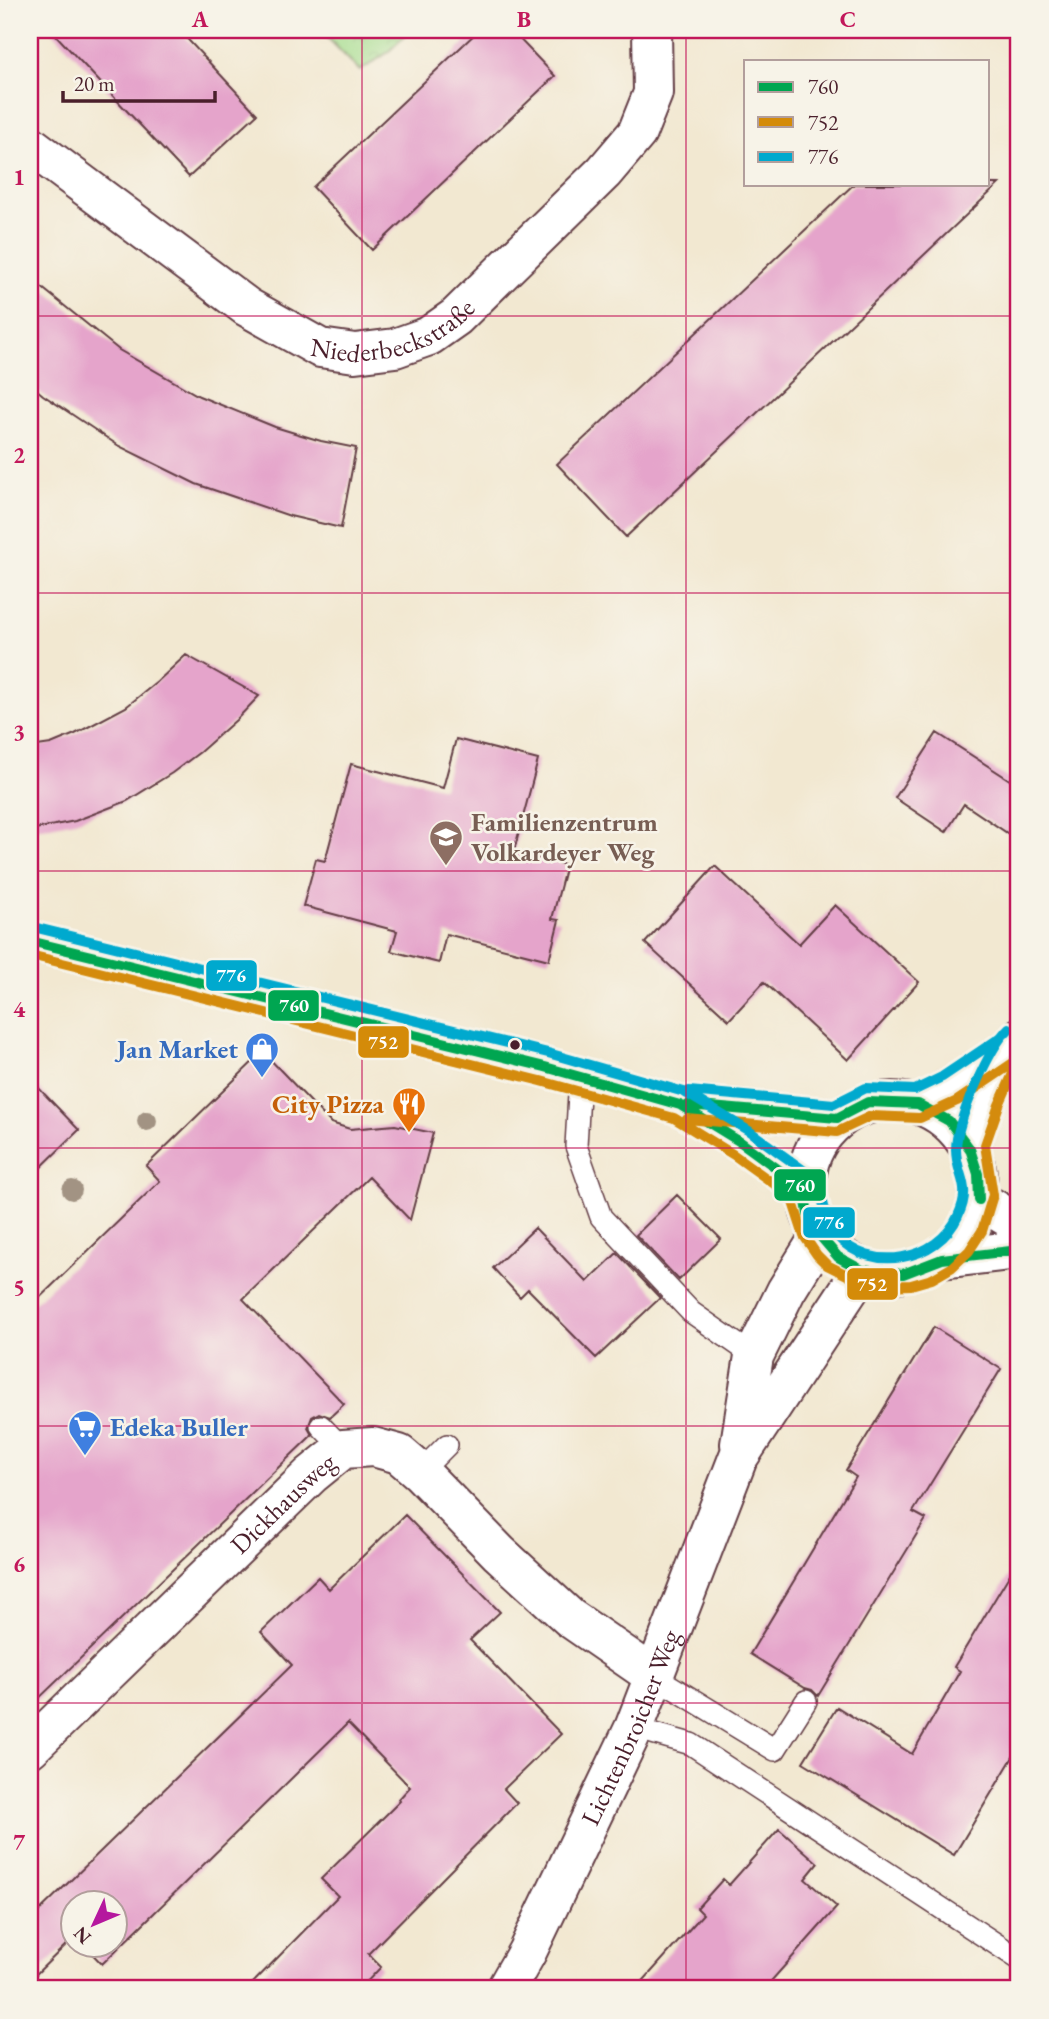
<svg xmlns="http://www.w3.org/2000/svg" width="1049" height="2019" viewBox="0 0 1049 2019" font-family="'EB Garamond',serif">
	<defs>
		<pattern id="park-crowns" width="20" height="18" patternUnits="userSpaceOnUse" patternTransform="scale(1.75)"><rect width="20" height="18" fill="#a5dd8e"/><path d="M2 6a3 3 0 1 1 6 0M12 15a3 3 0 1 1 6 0" fill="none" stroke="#90bd7b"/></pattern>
	</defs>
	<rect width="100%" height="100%" fill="#f7f3e8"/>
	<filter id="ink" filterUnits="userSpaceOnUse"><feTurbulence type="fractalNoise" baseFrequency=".0143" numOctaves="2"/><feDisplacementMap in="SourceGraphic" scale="14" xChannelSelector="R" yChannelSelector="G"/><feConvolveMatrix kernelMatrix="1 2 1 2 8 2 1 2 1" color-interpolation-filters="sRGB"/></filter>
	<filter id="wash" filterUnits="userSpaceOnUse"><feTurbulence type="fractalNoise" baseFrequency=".00686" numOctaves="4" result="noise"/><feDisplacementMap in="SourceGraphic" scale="28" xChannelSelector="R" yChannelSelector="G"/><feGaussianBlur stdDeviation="1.57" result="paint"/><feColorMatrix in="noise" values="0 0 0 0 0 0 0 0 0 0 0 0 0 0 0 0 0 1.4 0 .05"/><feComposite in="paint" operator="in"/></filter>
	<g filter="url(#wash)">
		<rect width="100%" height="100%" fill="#f2e8d1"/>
		<path fill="url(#park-crowns)" stroke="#787e5c" stroke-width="2" d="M320,30H411L387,53L360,71Z"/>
		<g id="blocks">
			<path fill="#e5a4cb" d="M51,30H179L257,114L189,177Z
				M479,30H511L555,76L372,250L313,187Z
				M854,184H999L626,537L557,464Z
				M30,278L119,350L199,396L275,427L321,441L356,448L341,528L290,516L196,484L119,446L43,395L30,384Z
				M186,655L259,696L236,720L200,752L172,773L127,801L75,821L30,830V747L51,744L75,734L126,707L157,682Z
				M937,733L1019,786V841L964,804L946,832L895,798Z
				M456,739L538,760L514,851L566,865L552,919L559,920L549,960L446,934L439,963L391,951L397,931L303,906L316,859L325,861L351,764L443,788Z
				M715,866L799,944L835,905L919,982L848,1060L764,982L729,1020L645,943Z
				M263,1052L331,1123L350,1129L395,1125L433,1133L410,1220L369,1177L243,1299L344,1404L330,1417L319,1413L312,1417L308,1428L312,1435L30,1707V1307L160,1181L146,1166Z
				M30,1079L79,1130L30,1178Z
				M677,1195L721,1239L679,1280L636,1235Z
				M535,1228L587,1282L617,1253L660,1298L596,1358L528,1289L520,1297L493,1268Z
				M934,1327L1001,1369L913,1512L926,1519L818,1696L812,1690L805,1688L750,1654L856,1477L846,1470Z
				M405,1515L500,1612L470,1640L561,1734L504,1789L517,1803L368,1954L381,1967L360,1989H247L338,1896L321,1879L400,1801L399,1799L410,1787L348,1723L102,1964L84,1945H116V1903H74V1937L30,1980V1920L292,1665L261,1632L318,1577L329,1589Z
				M1019,1559V1747L954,1855L803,1762L837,1707L912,1754L960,1671L954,1667Z
				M779,1829L818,1863L805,1879L837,1907L764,1989H636L703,1914L697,1908L723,1879L729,1885Z"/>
		</g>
	</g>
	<g filter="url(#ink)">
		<use href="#blocks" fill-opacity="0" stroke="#633d44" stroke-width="2"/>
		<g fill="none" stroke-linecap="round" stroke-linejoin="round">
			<g stroke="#633d44" stroke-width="24">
				<path id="lane" d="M580,1077L576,1146L601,1217L691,1312L754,1356
					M321,1426L343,1449
					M420,1472L447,1445
					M654,1676L775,1750L806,1701
					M634,1728L691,1744L1019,1959"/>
			</g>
			<g stroke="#633d44" stroke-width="42">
				<g id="street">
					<path id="s1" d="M30,145L247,307L320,348L355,353L395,348L429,336L456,317L604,172L637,133L653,93L652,30"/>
					<path d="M740,1444L754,1356L786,1291L820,1236"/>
					<path id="s2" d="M30,1748L311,1475L343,1449L373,1447L399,1454L420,1472L499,1553L570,1618L654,1676"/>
					<path id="s3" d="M506,1989L527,1952L634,1728L738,1458L862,1270"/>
				</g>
			</g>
			<g stroke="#633d44" stroke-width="42">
				<path id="secondary" d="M30,941L545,1067L680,1105L837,1118
					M806 1187a86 86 0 1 1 172 0a86 86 0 1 1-172 0Z
					M918,1104C954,1087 993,1067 1019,1038
					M684,1108L742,1143L804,1188
					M970,1149L983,1106L1009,1049
					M979,1200L1019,1224
					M942,1259L1019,1250"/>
			</g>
			<use href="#lane" stroke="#fff" stroke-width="21"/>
			<use href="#street" stroke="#fff" stroke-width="38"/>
			<use href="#secondary" stroke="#fff" stroke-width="38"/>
			<g stroke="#f7f3e8" stroke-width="16">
				<path id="bus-1" d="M30,941L545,1067L680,1105L742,1143L804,1188L808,1214L820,1236L838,1257L862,1270L903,1274L942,1259L1019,1250
					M688,1105L837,1118L868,1102L918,1104L949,1121L970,1149L978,1174L979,1200"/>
			</g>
			<g stroke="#f7f3e8" stroke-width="16">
				<path id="bus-2" d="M30,955L541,1081L674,1118L734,1155L791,1196L804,1236L817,1255L827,1265L861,1282L886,1286L911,1285L932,1279L951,1268L969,1251L982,1231L993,1195L985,1145L999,1105L1019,1060
					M687,1119L837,1132L871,1116L920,1118L957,1101L1019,1059"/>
			</g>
			<g stroke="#f7f3e8" stroke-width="16">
				<path id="bus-3" d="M33,927L548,1053L684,1092L749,1131L813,1177C825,1193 822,1218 837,1236C870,1274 938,1261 958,1216C973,1184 956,1177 956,1149C956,1122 990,1046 1009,1028
					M689,1091L834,1104L866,1088L915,1090L942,1077L1000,1038L1009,1029"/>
			</g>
			<use href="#bus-1" stroke="#00a651" stroke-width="10"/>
			<use href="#bus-2" stroke="#d48b09" stroke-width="10"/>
			<use href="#bus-3" stroke="#00a9ce" stroke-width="10"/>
		</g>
		<g fill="#a29383">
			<circle cx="147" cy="1121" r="10"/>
			<circle cx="72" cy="1190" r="10"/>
		</g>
	</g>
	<path fill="none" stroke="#c2185b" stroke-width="2" stroke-opacity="0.55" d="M362,30V1989M686,30V1989M30,316H1019M30,593H1019M30,871H1019M30,1148H1019M30,1426H1019M30,1703H1019"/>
	<defs>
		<g id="school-pin" transform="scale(1.75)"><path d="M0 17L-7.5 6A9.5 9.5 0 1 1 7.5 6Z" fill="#8d6e63" stroke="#f7f3e8"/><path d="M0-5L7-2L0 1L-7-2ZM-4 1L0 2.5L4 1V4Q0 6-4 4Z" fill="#fff"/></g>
		<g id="shop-pin" transform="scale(1.75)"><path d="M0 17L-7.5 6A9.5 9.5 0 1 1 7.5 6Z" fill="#3f7fe0" stroke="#f7f3e8"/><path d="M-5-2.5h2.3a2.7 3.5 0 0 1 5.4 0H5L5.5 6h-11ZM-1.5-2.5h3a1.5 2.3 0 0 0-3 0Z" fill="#fff"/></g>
		<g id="restaurant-pin" transform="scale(1.75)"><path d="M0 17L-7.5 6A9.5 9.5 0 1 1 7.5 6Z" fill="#e8710a" stroke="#f7f3e8"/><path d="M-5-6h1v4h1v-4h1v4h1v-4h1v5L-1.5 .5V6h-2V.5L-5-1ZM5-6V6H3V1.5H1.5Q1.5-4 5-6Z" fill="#fff"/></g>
		<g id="supermarket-pin" transform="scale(1.75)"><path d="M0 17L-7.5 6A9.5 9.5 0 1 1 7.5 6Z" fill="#3f7fe0" stroke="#f7f3e8"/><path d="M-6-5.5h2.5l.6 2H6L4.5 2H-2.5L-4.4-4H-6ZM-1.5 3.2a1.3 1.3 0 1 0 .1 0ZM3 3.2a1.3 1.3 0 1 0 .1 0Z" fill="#fff"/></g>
	</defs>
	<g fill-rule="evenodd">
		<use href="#school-pin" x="446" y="837"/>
		<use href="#shop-pin" x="262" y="1049"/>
		<use href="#restaurant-pin" x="409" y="1104"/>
		<use href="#supermarket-pin" x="85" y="1427"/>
	</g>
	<circle fill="#4a1f2b" stroke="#f7f3e8" stroke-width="2.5" cx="515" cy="1045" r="6"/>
	<g text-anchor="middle" stroke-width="5" stroke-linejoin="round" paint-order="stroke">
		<g font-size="26" fill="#4a1f2b" stroke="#f7f3e8">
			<text dy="9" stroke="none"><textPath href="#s1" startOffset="432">Niederbeckstraße</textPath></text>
			<text dy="9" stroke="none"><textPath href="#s2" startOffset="352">Dickhausweg</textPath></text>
			<text dy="9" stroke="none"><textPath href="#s3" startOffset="290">Lichtenbroicher Weg</textPath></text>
		</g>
		<g font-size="26" font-weight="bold" fill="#785e54" stroke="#f7f3e8" text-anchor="start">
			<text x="471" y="831">Familienzentrum<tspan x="471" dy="30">Volkardeyer Weg</tspan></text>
		</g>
		<g font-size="26" font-weight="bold" fill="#366cbe" stroke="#f7f3e8" text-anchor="end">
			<text x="238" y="1058">Jan Market</text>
			<text x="110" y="1436" text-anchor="start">Edeka Buller</text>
		</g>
		<g font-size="26" font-weight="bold" fill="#c56008" stroke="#f7f3e8" text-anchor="end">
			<text x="384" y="1113">City Pizza</text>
		</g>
	</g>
	<g stroke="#f7f3e8" stroke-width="2.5">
		<rect x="205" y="959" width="53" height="33" rx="7" fill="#00a9ce"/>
		<rect x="267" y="989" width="53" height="33" rx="7" fill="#00a651"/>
		<rect x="357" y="1025" width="53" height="34" rx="7" fill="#d48b09"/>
		<rect x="773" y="1168" width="54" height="34" rx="7" fill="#00a651"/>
		<rect x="802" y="1206" width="54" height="33" rx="7" fill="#00a9ce"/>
		<rect x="846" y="1267" width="53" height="34" rx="7" fill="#d48b09"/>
	</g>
	<g font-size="19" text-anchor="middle" font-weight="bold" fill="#fff">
		<text x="231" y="982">776</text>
		<text x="294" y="1012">760</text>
		<text x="383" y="1049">752</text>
		<text x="800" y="1192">760</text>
		<text x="829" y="1229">776</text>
		<text x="872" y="1291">752</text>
	</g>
	<rect width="1049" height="2019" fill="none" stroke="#f7f3e8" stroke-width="77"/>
	<rect x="744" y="60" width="245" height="126" fill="#f7f3e8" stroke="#b29e9c" stroke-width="2"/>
	<rect x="758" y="82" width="35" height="10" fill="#00a651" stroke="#b29e9c" stroke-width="2"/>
	<text x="808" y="94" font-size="21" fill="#4a1f2b">760</text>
	<rect x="758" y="117" width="35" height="10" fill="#d48b09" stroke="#b29e9c" stroke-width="2"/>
	<text x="808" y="130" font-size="21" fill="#4a1f2b">752</text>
	<rect x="758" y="152" width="35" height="10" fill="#00a9ce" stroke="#b29e9c" stroke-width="2"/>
	<text x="808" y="164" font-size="21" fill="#4a1f2b">776</text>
	<g transform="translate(94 1924) rotate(226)"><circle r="33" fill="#f7f3e8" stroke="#b29e9c" stroke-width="2"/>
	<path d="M0-5L12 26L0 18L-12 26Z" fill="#b5179e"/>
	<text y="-10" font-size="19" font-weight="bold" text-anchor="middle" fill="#4a1f2b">N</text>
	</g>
	<path d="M63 91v10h152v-10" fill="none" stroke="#4a1f2b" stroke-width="3.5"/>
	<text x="74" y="91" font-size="21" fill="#4a1f2b" stroke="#f7f3e8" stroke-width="5" paint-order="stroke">20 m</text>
	<rect x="38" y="38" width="972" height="1942" fill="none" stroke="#c2185b" stroke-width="2.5"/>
	<g font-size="23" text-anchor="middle" font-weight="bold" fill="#c2185b">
		<text x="200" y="27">A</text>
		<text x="524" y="27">B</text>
		<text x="848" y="27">C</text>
		<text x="19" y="185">1</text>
		<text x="19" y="463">2</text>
		<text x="19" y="740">3</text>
		<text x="19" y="1017">4</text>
		<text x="19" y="1295">5</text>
		<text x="19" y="1572">6</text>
		<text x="19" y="1850">7</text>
	</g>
</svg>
